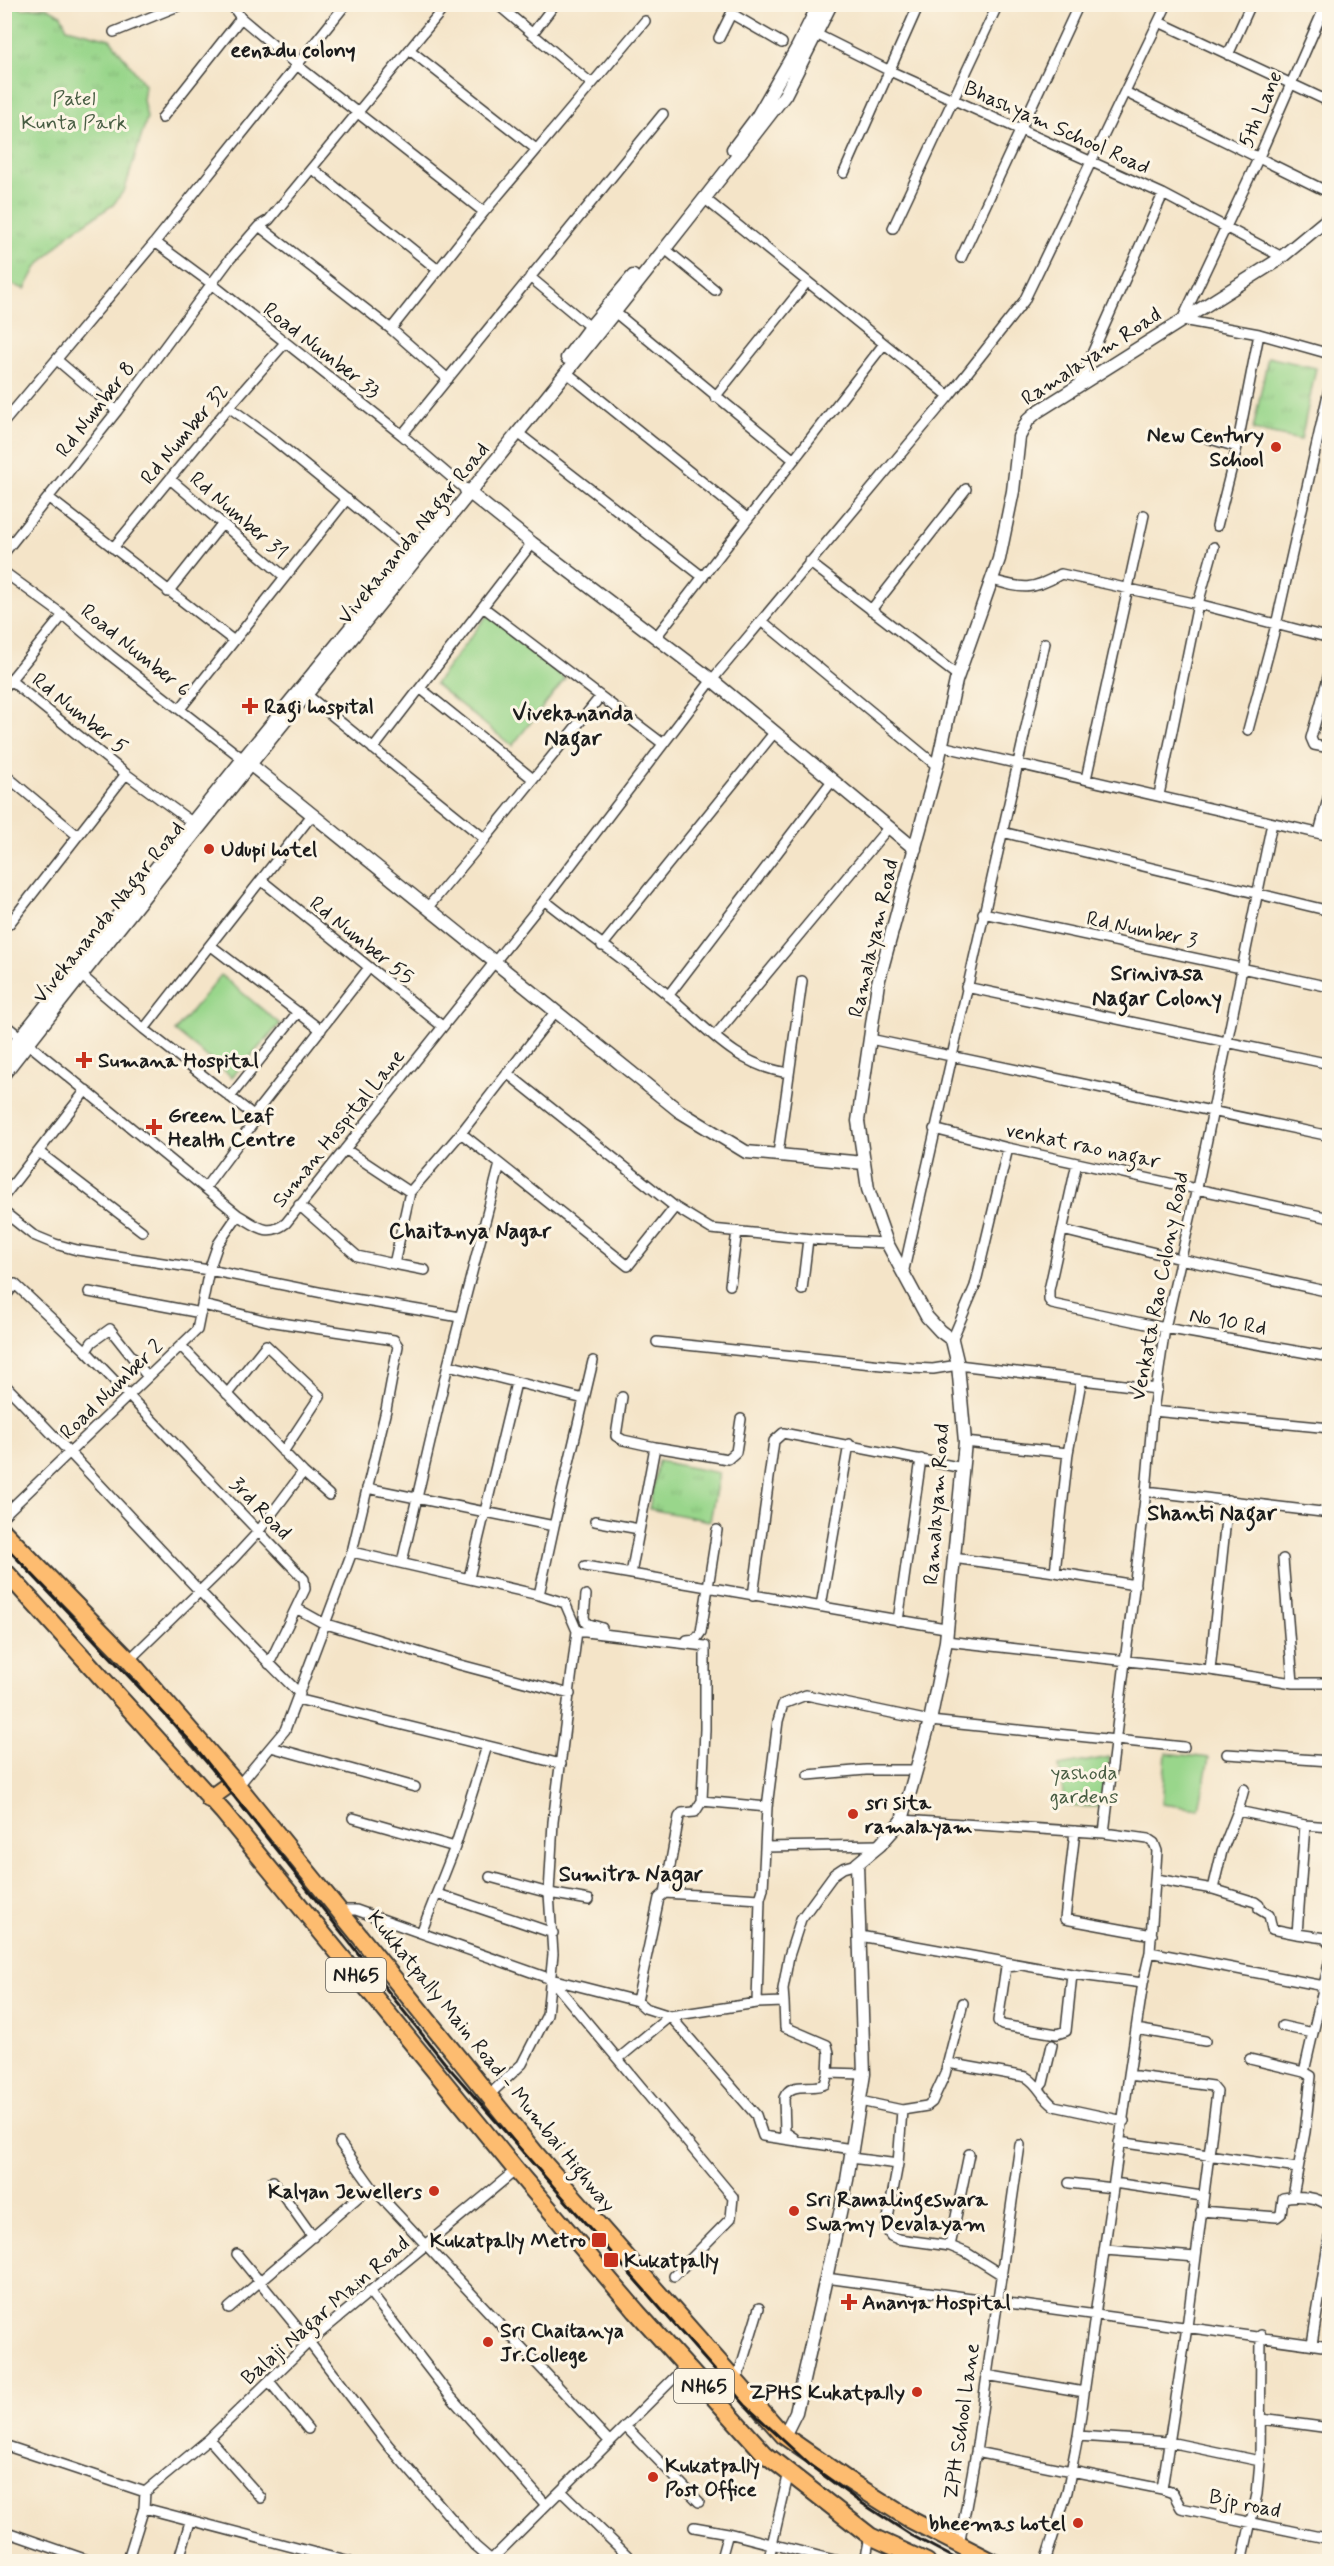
<svg xmlns="http://www.w3.org/2000/svg" width="1334" height="2566" viewBox="0 0 1334 2566" font-family="Mynerve,sans-serif">
	<defs>
		<pattern id="park-tufts" width="24" height="20" patternUnits="userSpaceOnUse" patternTransform="scale(1.5)"><rect width="24" height="20" fill="#99d68b"/><path d="M3 7l-1-3M5 7V3M7 7l1-3M15 17l-1-3M17 17v-4M19 17l1-3" fill="none" stroke="#83b777"/></pattern>
	</defs>
	<rect width="100%" height="100%" fill="#fcf5e5"/>
	<filter id="ink" filterUnits="userSpaceOnUse"><feTurbulence type="fractalNoise" baseFrequency=".0167" numOctaves="2"/><feDisplacementMap in="SourceGraphic" scale="12" xChannelSelector="R" yChannelSelector="G"/><feConvolveMatrix kernelMatrix="1 2 1 2 8 2 1 2 1" color-interpolation-filters="sRGB"/></filter>
	<filter id="wash" filterUnits="userSpaceOnUse"><feTurbulence type="fractalNoise" baseFrequency=".008" numOctaves="4" result="noise"/><feDisplacementMap in="SourceGraphic" scale="24" xChannelSelector="R" yChannelSelector="G"/><feGaussianBlur stdDeviation="1.35" result="paint"/><feColorMatrix in="noise" values="0 0 0 0 0 0 0 0 0 0 0 0 0 0 0 0 0 1.4 0 .05"/><feComposite in="paint" operator="in"/></filter>
	<g filter="url(#wash)">
		<rect width="100%" height="100%" fill="#f4e4c8"/>
		<path fill="#99d68b" stroke="#5a7954" stroke-width="1.5" d="M488,614L565,679L512,746L435,684Z
			M221,975L280,1024L232,1077L175,1031Z
			M1166,1753L1209,1758L1199,1809L1162,1804Z
			M1110,1757L1102,1807L1065,1806L1059,1766Z"/>
		<path fill="url(#park-tufts)" stroke="#5a7954" stroke-width="1.5" d="M17,4L22,9L46,7L61,15L67,28L110,39L145,85L143,100L147,118L125,189L113,205L70,233L37,267L25,289L10,284L4,288V5Z
			M1268,357L1316,368L1301,440L1253,430Z
			M658,1461L719,1473L710,1521L649,1509Z"/>
	</g>
	<g filter="url(#ink)">
		<g fill="none" stroke-linecap="round" stroke-linejoin="round">
			<g stroke="#3c3a36" stroke-width="12">
				<path id="minor" d="M231,4L241,18L298,66L484,212
					M497,4L592,84
					M1326,4L1259,157L1182,320L1259,334L1330,354
					M732,14L782,43
					M1159,22L1330,102
					M114,32L183,4
					M532,34L555,4
					M816,34L890,71L1163,194L1282,257
					M719,38L736,4
					M411,51L536,149
					M1228,55L1251,4
					M1125,92L1330,193
					M162,118L241,18
					M313,169L438,270
					M844,173L919,4
					M704,198L949,396
					M259,226L391,329L448,379
					M893,228L998,4
					M155,242L212,284L402,435L465,489
					M664,248L715,290
					M961,258L1079,4
					M530,277L590,327
					M611,309L794,460
					M391,329L484,212L645,21
					M57,360L117,411
					M566,372L748,519
					M1078,385L1163,194
					M715,397L807,282
					M229,407L274,440L411,552
					M4,422L155,242L346,4
					M518,433L703,577
					M402,435L663,114
					M1197,435L1237,447
					M170,479L285,577
					M49,498L234,641
					M1217,526L1237,447L1259,334
					M113,548L229,407L284,344
					M4,553L117,411L230,259L259,226L269,220L447,4
					M809,562L958,676
					M4,572L63,615L110,655L243,759
					M992,580C1023,589 1032,591 1061,574L1198,604L1330,638
					M168,592L222,524
					M483,607L662,743
					M871,610L966,489
					M762,621L937,766
					M656,637L884,344
					M1330,670L1311,738L1314,745L1330,748
					M10,680L126,774
					M4,688L63,615
					M420,688L533,779
					M307,695L485,839L428,907
					M180,709L347,499
					M1248,730L1276,625L1330,385
					M941,746L1330,836
					M373,749L532,543
					M4,774L78,836
					M1086,779L1144,515
					M1159,795L1198,604L1214,547
					M1002,832L1330,911
					M1319,833L1330,791
					M485,839L600,697
					M261,880L442,1026
					M544,900C584,932 628,962 668,995C706,1027 736,1066 789,1073
					M983,913L1330,987
					M4,921L9,924L126,774L193,823
					M210,945L321,1030
					M602,946L774,733
					M82,976L144,1029L257,1118L205,1188
					M966,987L1330,1064
					M668,996L832,781
					M4,1024L238,1215C256,1225 267,1238 286,1223L549,894L712,680L949,396L1024,301L1167,4
					M144,1029L312,815
					M715,1036L888,828
					M870,1039L1330,1136
					M507,1073L675,1207L711,1229L823,1240L887,1243
					M230,1097L298,1012
					M253,1116L368,969
					M934,1129L1008,1148L1330,1218
					M461,1133L628,1266L675,1207
					M345,1149L410,1192L461,1133L555,1012
					M39,1152L142,1231
					M778,1154L802,981
					M1077,1163L1049,1290V1300L1052,1304L1165,1328L1330,1357
					M4,1196L86,1090
					M299,1205L357,1256L394,1264L410,1192
					M4,1212L33,1235L55,1244L77,1250L209,1270L348,1298L460,1317
					M1062,1230L1180,1259L1330,1292
					M394,1264L425,1270
					M903,1274L1045,643
					M730,1285L737,1231
					M802,1290L808,1239
					M89,1292L201,1313
					M4,1298L15,1284L86,1351L304,1579L305,1589L269,1664
					M203,1305L268,1321L394,1340L398,1346L386,1410L352,1552L285,1730L238,1786
					M952,1340L975,1286L1008,1148
					M657,1342L911,1368L933,1369L958,1365L1157,1389
					M86,1351L92,1342L110,1329L148,1377
					M448,1365L584,1399
					M1081,1382L1068,1453L1055,1572L1135,1585
					M4,1384C104,1486 198,1594 300,1694
					M227,1394L266,1345L320,1396L283,1452
					M622,1397L616,1436L623,1440L655,1447
					M1153,1411L1330,1428
					M965,1442L1068,1453
					M303,1472L329,1495
					M367,1488L554,1526L593,1361
					M1146,1491L1330,1513
					M4,1515L197,1330L209,1270L218,1244L238,1215
					M595,1521L639,1529
					M352,1552L539,1595L554,1526
					M953,1558L1055,1572
					M1283,1559L1293,1683
					M402,1562L448,1365L500,1164
					M585,1566L945,1628
					M631,1574L655,1447L728,1459L736,1452L741,1419
					M469,1578L516,1383
					M539,1595L565,1603L577,1631L705,1646V1729L702,1801L767,1807L778,1721L783,1704L806,1695L930,1721L1184,1747
					M586,1595L584,1617L586,1623L602,1628
					M753,1596L774,1441L783,1433L963,1468
					M821,1606L849,1444
					M296,1608L323,1623L457,1664L570,1694
					M898,1621L921,1459
					M687,1640L696,1639L701,1632L717,1530
					M946,1641L1210,1670L1293,1683H1330
					M129,1660L234,1558L258,1532L303,1472L181,1346
					M1210,1670L1228,1500
					M297,1699L561,1764
					M271,1747L415,1787
					M1227,1754L1330,1761
					M808,1775L866,1770H916
					M1238,1811L1305,1825L1330,1827
					M353,1818L455,1847
					M902,1820L1104,1833L1148,1839L1154,1843L1157,1851L1150,1952L1143,1983L1129,2075L1078,2436L1067,2492L1045,2562
					M1305,1825L1297,1934L1325,1938L1330,1944
					M1075,1831L1065,1919L1152,1935
					M1104,1833L1146,1491L1153,1411L1165,1328L1197,1188L1272,823
					M765,1847L880,1845
					M490,1877L549,1893L589,1900
					M1156,1879L1213,1889L1222,1851L1238,1811L1244,1789
					M1213,1889L1255,1902L1259,1905V1909L1269,1915L1272,1929L1297,1934
					M665,1893L679,1817L682,1813L695,1812L702,1801
					M438,1894L553,1933
					M339,1910H356L551,1979L637,2001L645,2008L670,2016L756,2115L763,2136L852,2149
					M421,1933L455,1847L487,1746
					M860,1936L1072,1974L1143,1983
					M1150,1952L1324,1986
					M1016,1966L1006,1967L998,2021L1002,2025L1057,2034L1066,2031L1072,1974
					M551,1979L733,2197L731,2218L674,2276
					M637,2001L659,1898L665,1893L760,1899
					M784,2002L783,1989L789,1956L801,1919L834,1874L843,1868L857,1864
					M757,2003L760,1899L763,1889L767,1807
					M1282,2026L1313,2033
					M1136,2029L1205,2041
					M618,2059L670,2016L757,2003L784,2002L785,2027L827,2045L829,2053L828,2073L864,2074
					M1250,2059L1304,2072
					M948,2063L1026,2077C1039,2084 1042,2098 1054,2106L1124,2121
					M1129,2075L1212,2086L1217,2092L1187,2327L1162,2489
					M1039,2088L1043,2083L1052,2045
					M488,2096L522,2064L547,2015L553,1954L549,1893L553,1822L577,1631
					M860,2101L902,2110L927,2106L932,2102L945,2074L963,2003
					M902,2110L898,2164L886,2229L891,2236L898,2239L950,2246
					M794,2138L785,2132L784,2098C791,2080 811,2091 825,2084L828,2073
					M1119,2142L1297,2168
					M340,2143L371,2186L610,2442
					M969,2154L950,2246L967,2253L1002,2275
					M851,2158L898,2164
					M273,2181L313,2237
					M1069,2183L1113,2188
					M1114,2183L1202,2196
					M1293,2196L1305,2132L1311,2076L1304,2072L1330,1959
					M1201,2211L1277,2217L1281,2214L1283,2198C1297,2195 1318,2196 1330,2207
					M1330,2228V2240
					M1105,2250L1196,2257
					M237,2254L309,2342L388,2445L475,2546L490,2559
					M826,2278L1330,2347
					M369,2291L450,2396L546,2505
					M229,2308L371,2186
					M1312,2344L1329,2238
					M986,2375L1084,2392
					M269,2381L308,2429
					M736,2383L759,2308
					M1261,2419L1330,2428
					M625,2426L699,2502
					M1078,2436L1169,2442L1260,2461
					M209,2439L261,2498
					M4,2445L145,2492
					M976,2452L1162,2489L1173,2493L1181,2508L1330,2539
					M561,2491L634,2562
					M144,2508L350,2562
					M694,2527L728,2533L842,2562
					M4,2531L93,2562
					M959,2546L976,2452L1020,2145
					M127,2562L144,2508L145,2492L209,2439L309,2342L516,2170
					M178,2562L190,2522
					M489,2562L686,2366
					M720,2562L728,2533
					M768,2562L789,2472
					M865,2562L870,2536
					M1242,2562L1257,2494L1260,2461L1261,2335"/>
			</g>
			<g stroke="#3c3a36" stroke-width="15">
				<path id="tertiary" d="M733,149L757,117L797,48L819,4
					M567,358L590,327L633,276
					M466,490L532,543L712,680L915,849
					M246,761L679,1111L746,1152L864,1163
					M4,1058L243,759L446,511
					M4,1074C252,755 513,446 761,126L785,95L831,4
					M784,2436L796,2412L826,2278L847,2180L864,2074L857,1864L880,1845L902,1820L930,1721L946,1641L965,1442L958,1365L952,1340L940,1331L927,1317L887,1243L868,1189L858,1121L878,983L937,766L956,681L999,559L1013,491L1019,437L1028,420L1037,412L1278,260L1330,217"/>
			</g>
			<g stroke="#3c3a36" stroke-width="20">
				<path id="trunk" d="M4,1532L129,1660L234,1781L536,2154L784,2436L846,2479L911,2520L993,2562
					M4,1570L223,1812L516,2170L636,2311L765,2454L870,2536L927,2562
					M209,1799L234,1781"/>
			</g>
			<use href="#minor" stroke="#fff" stroke-width="9"/>
			<use href="#tertiary" stroke="#fff" stroke-width="12"/>
			<use href="#trunk" stroke="#fdbc6f" stroke-width="16"/>
			<path stroke="#1c1c1c" stroke-width="3" d="M4,1545L191,1742L444,2062L745,2405L811,2466L857,2500L911,2535L962,2562"/>
		</g>
	</g>
	<g fill="#c8321e" stroke="#fcf5e5" stroke-width="2">
		<circle cx="1276" cy="447" r="6"/>
		<path d="M247 697h6v6h6v6h-6v6h-6v-6h-6v-6h6z"/>
		<circle cx="209" cy="849" r="6"/>
		<path d="M81 1051h6v6h6v6h-6v6h-6v-6h-6v-6h6z"/>
		<path d="M151 1118h6v6h6v6h-6v6h-6v-6h-6v-6h6z"/>
		<circle cx="853" cy="1814" r="6"/>
		<circle cx="434" cy="2191" r="6"/>
		<circle cx="794" cy="2211" r="6"/>
		<rect x="591" y="2232" width="16" height="16" rx="3"/>
		<rect x="603" y="2252" width="16" height="16" rx="3"/>
		<path d="M846 2293h6v6h6v6h-6v6h-6v-6h-6v-6h6z"/>
		<circle cx="488" cy="2342" r="6"/>
		<circle cx="917" cy="2392" r="6"/>
		<circle cx="653" cy="2477" r="6"/>
		<circle cx="1078" cy="2523" r="6"/>
	</g>
	<g text-anchor="middle" stroke-width="6" stroke-linejoin="round" paint-order="stroke">
		<g fill="#fcf5e5" stroke="#5f5d58" stroke-width="1.5">
			<rect x="326" y="1958" width="60" height="34" rx="4.5"/>
			<rect x="674" y="2369" width="60" height="34" rx="4.5"/>
		</g>
		<g font-size="20" font-weight="bold" fill="#1c1c1c">
			<text x="356" y="1982">NH65</text>
			<text x="704" y="2393">NH65</text>
		</g>
		<g font-size="21" fill="#485d43" stroke="#fcf5e5">
			<text x="74" y="105">Patel<tspan x="74" dy="24">Kunta Park</tspan></text>
			<text x="1084" y="1779">yashoda<tspan x="1084" dy="24">gardens</tspan></text>
		</g>
		<g font-size="21" fill="#1c1c1c" stroke="#fcf5e5">
			<text transform="translate(1260 109) rotate(-67)" y="7">5th Lane</text>
			<text transform="translate(1057 127) rotate(24)" y="7">Bhashyam School Road</text>
			<text transform="translate(322 350) rotate(38)" y="7">Road Number 33</text>
			<text transform="translate(1091 356) rotate(-33)" y="7">Ramalayam Road</text>
			<text transform="translate(95 409) rotate(-52)" y="7">Rd Number 8</text>
			<text transform="translate(184 434) rotate(-50)" y="7">Rd Number 32</text>
			<text transform="translate(239 515) rotate(41)" y="7">Rd Number 31</text>
			<text transform="translate(413 533) rotate(-51)" y="7">Vivekananda Nagar Road</text>
			<text transform="translate(136 650) rotate(39)" y="7">Road Number 6</text>
			<text transform="translate(80 713) rotate(39)" y="7">Rd Number 5</text>
			<text transform="translate(108 912) rotate(-51)" y="7">Vivekananda Nagar Road</text>
			<text transform="translate(1142 929) rotate(12)" y="7">Rd Number 3</text>
			<text transform="translate(873 938) rotate(-77)" y="7">Ramalayam Road</text>
			<text transform="translate(362 940) rotate(39)" y="7">Rd Number 55</text>
			<text transform="translate(338 1128) rotate(-51)" y="7">Suman Hospital Lane</text>
			<text transform="translate(1083 1145) rotate(12)" y="7">venkat rao nagar</text>
			<text transform="translate(1159 1286) rotate(-79)" y="7">Venkata Rao Colony Road</text>
			<text transform="translate(1228 1321) rotate(10)" y="7">No 10 Rd</text>
			<text transform="translate(111 1389) rotate(-44)" y="7">Road Number 2</text>
			<text transform="translate(936 1504) rotate(-86)" y="7">Ramalayam Road</text>
			<text transform="translate(261 1508) rotate(46)" y="7">3rd Road</text>
			<text transform="translate(492 2061) rotate(51)" y="7">Kukkatpally Main Road - Mumbai Highway</text>
			<text transform="translate(325 2310) rotate(-41)" y="7">Balaji Nagar Main Road</text>
			<text transform="translate(961 2421) rotate(-82)" y="7">ZPH School Lane</text>
			<text transform="translate(1245 2503) rotate(12)" y="7">Bjp road</text>
		</g>
		<g font-size="21" font-weight="bold" fill="#1c1c1c" stroke="#fcf5e5" text-anchor="start">
			<text x="1264" y="442" text-anchor="end">New Century<tspan x="1264" dy="24">School</tspan></text>
			<text x="264" y="713">Ragi hospital</text>
			<text x="221" y="856">Udupi hotel</text>
			<text x="98" y="1067">Sumana Hospital</text>
			<text x="168" y="1122">Green Leaf<tspan x="168" dy="24">Health Centre</tspan></text>
			<text x="865" y="1809">sri sita<tspan x="865" dy="24">ramalayam</tspan></text>
			<text x="422" y="2198" text-anchor="end">Kalyan Jewellers</text>
			<text x="806" y="2206">Sri Ramalingeswara<tspan x="806" dy="24">Swamy Devalayam</tspan></text>
			<text x="586" y="2247" text-anchor="end">Kukatpally Metro</text>
			<text x="624" y="2267">Kukatpally</text>
			<text x="862" y="2309">Ananya Hospital</text>
			<text x="500" y="2337">Sri Chaitanya<tspan x="500" dy="24">Jr.College</tspan></text>
			<text x="905" y="2399" text-anchor="end">ZPHS Kukatpally</text>
			<text x="665" y="2472">Kukatpally<tspan x="665" dy="24">Post Office</tspan></text>
			<text x="1066" y="2530" text-anchor="end">bheemas hotel</text>
		</g>
		<g font-size="22" font-weight="bold" fill="#1c1c1c" stroke="#fcf5e5">
			<text x="293" y="57">eenadu colony</text>
			<text x="573" y="720">Vivekananda<tspan x="573" dy="25">Nagar</tspan></text>
			<text x="1157" y="980">Srinivasa<tspan x="1157" dy="25">Nagar Colony</tspan></text>
			<text x="470" y="1238">Chaitanya Nagar</text>
			<text x="1212" y="1520">Shanti Nagar</text>
			<text x="631" y="1881">Sumitra Nagar</text>
		</g>
	</g>
	<rect width="1334" height="2566" fill="none" stroke="#fcf5e5" stroke-width="24"/>
</svg>
